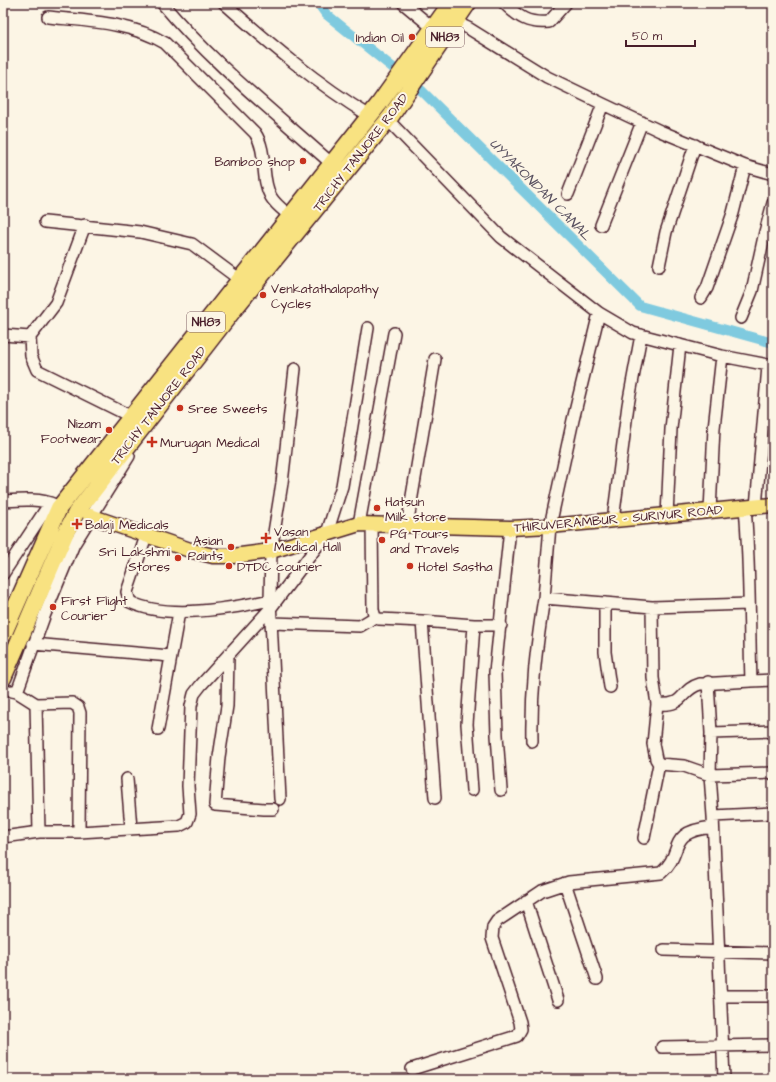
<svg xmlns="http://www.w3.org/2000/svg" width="776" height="1082" viewBox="0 0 776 1082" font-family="'Architects Daughter',sans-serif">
	<rect width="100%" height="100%" fill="#fcf5e5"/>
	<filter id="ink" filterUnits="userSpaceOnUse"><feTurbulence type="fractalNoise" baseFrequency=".025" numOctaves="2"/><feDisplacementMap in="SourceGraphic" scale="8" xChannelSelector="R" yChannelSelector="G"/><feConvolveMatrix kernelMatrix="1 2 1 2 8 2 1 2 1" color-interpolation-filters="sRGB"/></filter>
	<g filter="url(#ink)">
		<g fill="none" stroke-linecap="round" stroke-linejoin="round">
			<path stroke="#7fcadf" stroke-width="10" d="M318,3L326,14L422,91L640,306L773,343"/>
			<path stroke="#d8cac0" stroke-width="11" stroke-dasharray="11 5.5" stroke-linecap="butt" d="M3,686L12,691"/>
			<g stroke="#4a1f2b" stroke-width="14">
				<path id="minor" d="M162,3C212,63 274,112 332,164
					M224,3C270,44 317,84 370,116
					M403,3L433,28
					M504,3C518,17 528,24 549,22L566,3
					M48,17C86,21 131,22 165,43L255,133C268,152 260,178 271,197C275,204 283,210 289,215
					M455,22L468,28L547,77L603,104L660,131L745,166L773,174
					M388,120L501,237L599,313L633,333L722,356L773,366
					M568,194L603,104
					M45,222L140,232L192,244L239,279
					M601,225L642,122
					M659,266L666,232L695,145
					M701,298L707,288L733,213L745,166
					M599,313L573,420L550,526L544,598L652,607L749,604
					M741,318L752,291L765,232L773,203
					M3,335L30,337L31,356L37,370L132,417
					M30,337L56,303L85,225
					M3,501C19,500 41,498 55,505
					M745,507C750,565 749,623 751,681L773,680
					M756,507L768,366
					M710,511L714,428L722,356
					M667,516L671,429L680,345
					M613,520L628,405L641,335
					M359,524L394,333
					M372,524L373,610L375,617L379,619L422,621L435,798
					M407,526L435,359
					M146,536L127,592L130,602C167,620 230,609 270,600
					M3,574L50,503
					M605,603V652L610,687
					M652,607L653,678L657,704L653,744L656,759L659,764L684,766L710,775L773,773
					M422,621L474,625H501
					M272,623L360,626L375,617
					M33,644L170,656
					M228,655L227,706L219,757L215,805L264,809H273
					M708,682L711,733
					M12,691L17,692L36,704L39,832
					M17,692L45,614L74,544L129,456
					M36,704L72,703L78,707L80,713L79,832
					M657,704C686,707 679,690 700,684L751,681
					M158,729L179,612
					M773,731L711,733L710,775L713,816L773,813
					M532,741C531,690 536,649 544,598
					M127,779L131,828
					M472,790L467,724L474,625
					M501,790L497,735L495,672L510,528
					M280,799L270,600L271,551L282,483L295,369
					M713,816L724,1079
					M3,837L39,832H79L179,826L187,822L190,814L188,786L191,706L194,694L201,685L270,609L327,533L342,486L368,328
					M644,838L659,764
					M565,883L597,979
					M526,901L558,1000
					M664,950L773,953
					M720,996H773
					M662,1047L773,1045
					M412,1069L517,1036L521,1029L520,1022L492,938L493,927L497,921L542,891L569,882L661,873C686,852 664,832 713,827"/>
			</g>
			<g stroke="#4a1f2b" stroke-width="17">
				<path id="major" d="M90,516L193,551L213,556H233L271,551L359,524L510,528L550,526L773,505"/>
			</g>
			<g stroke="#4a1f2b" stroke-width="19">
				<path id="highway" d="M3,635L59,508L379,104L451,3
					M3,678L65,534L76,513L235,308L391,116L468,3"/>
			</g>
			<use href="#minor" stroke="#fcf5e5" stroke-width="11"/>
			<use href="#major" stroke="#f8e281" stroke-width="14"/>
			<use href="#highway" stroke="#f8e281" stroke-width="16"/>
		</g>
	</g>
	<g fill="#c8321e" stroke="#fcf5e5" stroke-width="1.5">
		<circle cx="412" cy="37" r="4"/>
		<circle cx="303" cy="161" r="4"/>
		<circle cx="263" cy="295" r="4"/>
		<circle cx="180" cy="408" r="4"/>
		<circle cx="109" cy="430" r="4"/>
		<path d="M150 436h4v4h4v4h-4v4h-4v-4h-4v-4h4z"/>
		<circle cx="377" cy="508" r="4"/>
		<path d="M75 518h4v4h4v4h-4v4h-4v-4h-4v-4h4z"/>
		<path d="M264 532h4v4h4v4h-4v4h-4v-4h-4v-4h4z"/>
		<circle cx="382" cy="540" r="4"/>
		<circle cx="231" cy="547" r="4"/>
		<circle cx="178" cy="558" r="4"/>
		<circle cx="229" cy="566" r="4"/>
		<circle cx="410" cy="566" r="4"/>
		<circle cx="53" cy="607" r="4"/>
	</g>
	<g text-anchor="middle" stroke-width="4" stroke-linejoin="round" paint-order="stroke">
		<g fill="#fcf5e5" stroke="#7f5f63" stroke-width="1">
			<rect x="426" y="27" width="38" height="20" rx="3"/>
			<rect x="187" y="312" width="38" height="20" rx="3"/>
		</g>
		<g font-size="12" font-weight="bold" fill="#4a1f2b">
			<text x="445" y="41">NH83</text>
			<text x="206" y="326">NH83</text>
		</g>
		<g font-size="13" fill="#4a1f2b" stroke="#fcf5e5" text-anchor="start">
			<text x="404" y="42" text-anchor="end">Indian Oil</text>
			<text x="295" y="166" text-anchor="end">Bamboo shop</text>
			<text x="271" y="293">Venkatathalapathy<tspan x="271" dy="15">Cycles</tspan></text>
			<text x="188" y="413">Sree Sweets</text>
			<text x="101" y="428" text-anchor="end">Nizam<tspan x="101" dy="15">Footwear</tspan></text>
			<text x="160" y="447">Murugan Medical</text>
			<text x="385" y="506">Hatsun<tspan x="385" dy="15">Milk store</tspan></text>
			<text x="85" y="529">Balaji Medicals</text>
			<text x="274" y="536">Vasan<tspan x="274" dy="15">Medical Hall</tspan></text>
			<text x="390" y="538">PG Tours<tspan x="390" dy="15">and Travels</tspan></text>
			<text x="223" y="545" text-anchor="end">Asian<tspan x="223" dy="15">Paints</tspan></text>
			<text x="170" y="556" text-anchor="end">Sri Lakshmi<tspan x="170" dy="15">Stores</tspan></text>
			<text x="237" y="571">DTDC courier</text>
			<text x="418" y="571">Hotel Sastha</text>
			<text x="61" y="605">First Flight<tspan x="61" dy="15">Courier</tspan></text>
		</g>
		<g font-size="13" fill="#4a1f2b" stroke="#fcf5e5">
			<text transform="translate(360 152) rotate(-52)" y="5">TRICHY TANJORE ROAD</text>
			<text transform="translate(158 405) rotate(-52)" y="5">TRICHY TANJORE ROAD</text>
			<text transform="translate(618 518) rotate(-5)" y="5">THIRUVERAMBUR - SURIYUR ROAD</text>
		</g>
		<g font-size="14" font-style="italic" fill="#5a5261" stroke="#fcf5e5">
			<text transform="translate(541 189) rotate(45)" y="5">UYYAKONDAN CANAL</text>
		</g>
	</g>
	<rect width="776" height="1082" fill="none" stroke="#fcf5e5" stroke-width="16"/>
	<rect x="8" y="8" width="760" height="1066" fill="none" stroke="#4a1f2b" stroke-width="1.5" filter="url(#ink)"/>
	<path d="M626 40v6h69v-6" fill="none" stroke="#4a1f2b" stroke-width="2"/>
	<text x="632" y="40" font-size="12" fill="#4a1f2b" stroke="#fcf5e5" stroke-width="3" paint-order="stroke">50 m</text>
</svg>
